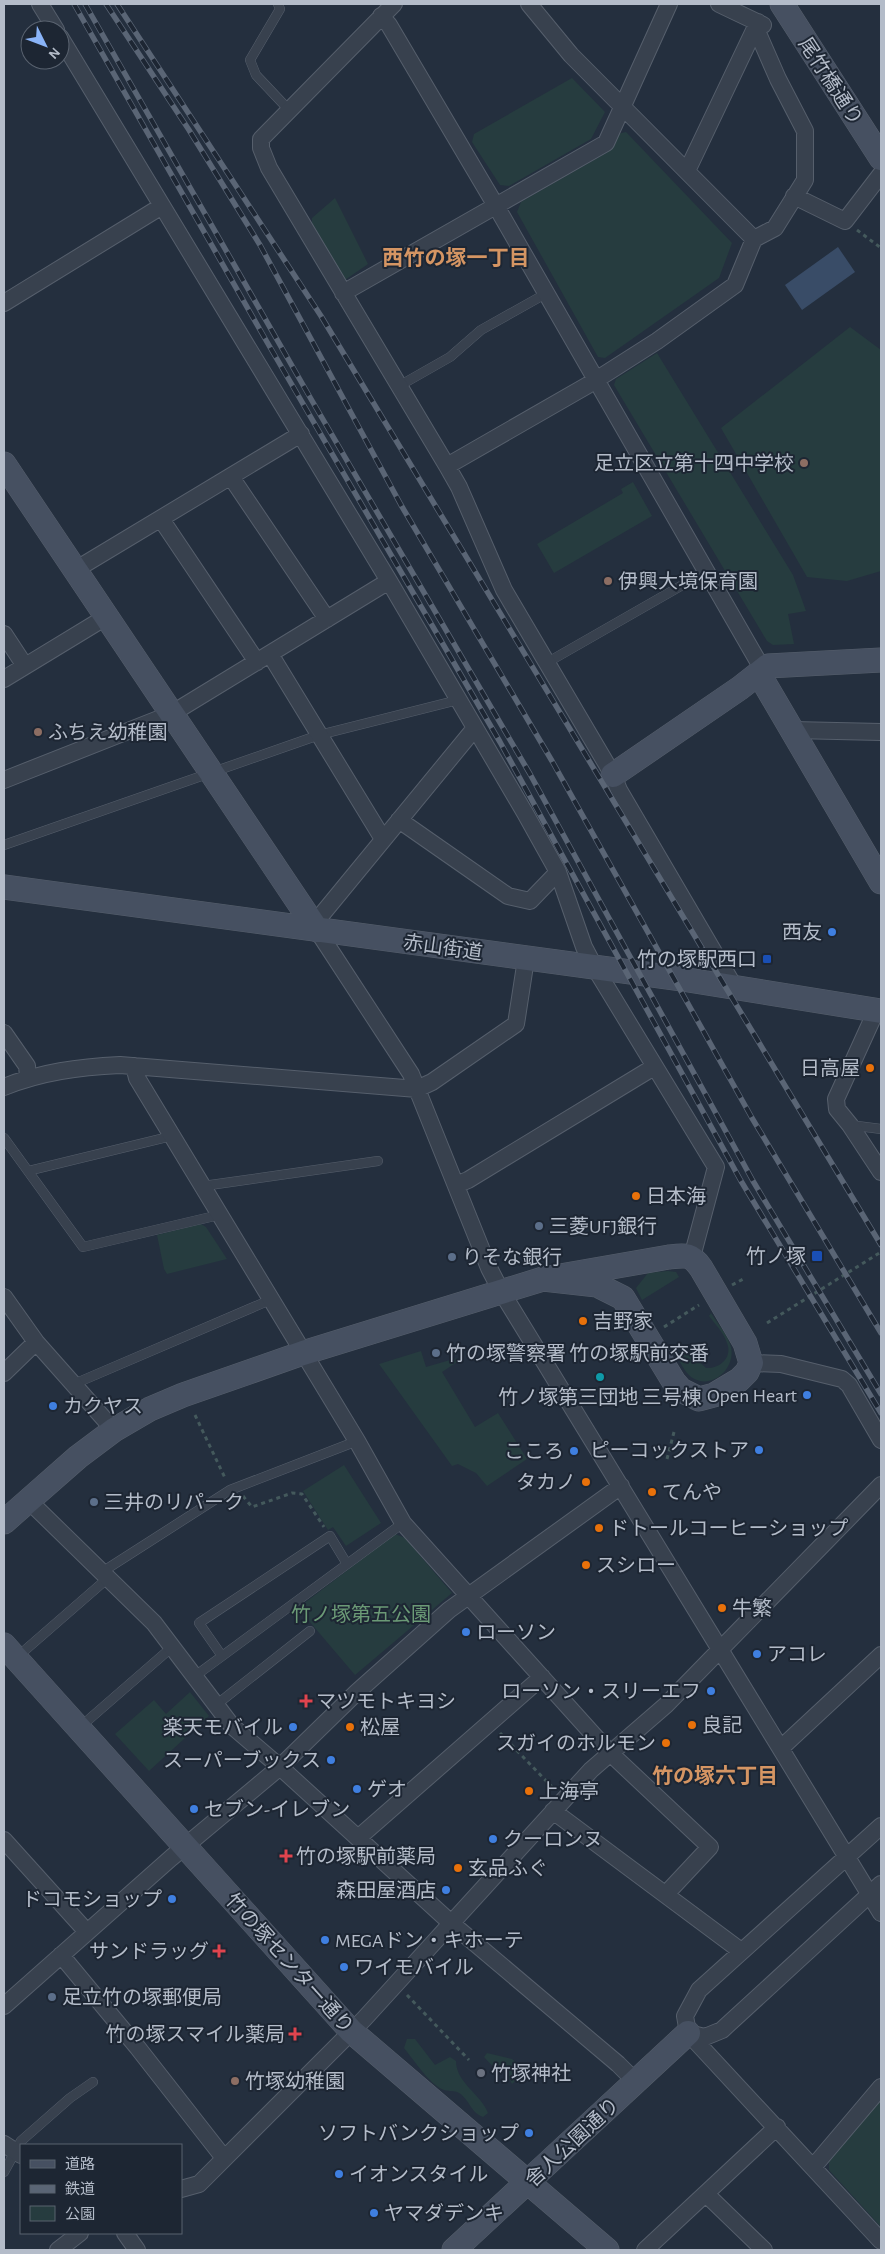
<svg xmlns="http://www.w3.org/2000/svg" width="885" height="2254" viewBox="0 0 885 2254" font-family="'Alegreya Sans','Noto Sans JP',sans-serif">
	<rect width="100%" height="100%" fill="#242f3e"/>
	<path fill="#263c3f" d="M572,78L605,112L591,139L509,186L500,185L472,142L474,134Z
		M626,132L732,243L719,278L605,358L598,357L517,212L521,202L608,152L617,134Z
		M335,198L368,264L345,280L312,225V218Z
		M850,327L881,350V571L847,581L807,577L721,428Z
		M657,353L793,575L806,611L788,614L794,644L773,645L767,641L614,385L616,379Z
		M633,482L652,516L554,573L537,544L623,493L621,489Z
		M201,1224L206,1227L227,1259L167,1274L164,1269L157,1235Z
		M668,1271L676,1272L679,1277L642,1300L636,1288L648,1273Z
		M711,1313C717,1323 728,1335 731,1347C736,1369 711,1391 691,1377C684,1371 680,1362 676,1354L685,1349L706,1368C719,1369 733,1358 727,1343C724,1333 715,1324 709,1316Z
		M421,1351L426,1367L457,1358V1362L442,1372L475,1427L498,1413L527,1459L487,1486L476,1473L458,1464L452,1466L379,1364Z
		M344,1465L381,1523L346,1546L333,1527L328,1530L303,1491Z
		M395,1534L405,1538L452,1593L355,1675L298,1608Z
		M190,1692L209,1716L149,1771L115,1734L154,1700L166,1714Z
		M407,2039H415L435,2065L450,2057L456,2061C456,2083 481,2094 488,2113L483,2117C470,2112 470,2100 459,2093C454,2090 449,2092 444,2090C430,2085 413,2059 404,2048Z
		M487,2053L512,2059L518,2064C520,2072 519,2078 512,2084L505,2071H497L484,2057Z
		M881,2098V2227L829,2170V2159Z"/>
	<path fill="#394c67" d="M838,247L855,272L802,310L785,285Z"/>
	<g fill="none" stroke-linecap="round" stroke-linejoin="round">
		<g stroke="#565f6c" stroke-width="10">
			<path id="lane" d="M278,4L280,9L250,60L256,75L289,110
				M399,386L450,357L481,330L547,293
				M548,662L707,571
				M4,845L319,735L458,700
				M850,1125L881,1129
				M4,1138L83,1247L219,1215
				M28,1171L172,1136
				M203,1186L378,1161
				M74,1384L270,1300
				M102,1572L230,1490L357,1441
				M222,1656L199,1623L330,1536L347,1564
				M16,1658L108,1578
				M195,1676L403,1523
				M216,1705L310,1631
				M79,1728L171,1648
				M4,2172L21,2141L70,2098L93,2082"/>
		</g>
		<g stroke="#565f6c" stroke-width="18">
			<path id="street" d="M40,4L56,30
				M394,4L261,139V148L269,168L447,466L459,487L504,590L613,775L619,790L735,988
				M719,4L763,25
				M381,16L389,25L496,206L763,670
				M60,37L389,581L525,813L558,872L584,947L595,968L716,1167L692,1257
				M687,171L758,22
				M794,196L845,221L881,174
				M754,239L775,228L805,180V131L778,79L757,31
				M343,293L606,143L669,4
				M4,303L162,206
				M447,466L588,385L657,341L735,285L754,239L571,55L529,4
				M231,477L327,619
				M161,519L257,662
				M75,570L301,434
				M4,634L25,666
				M270,654L383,839
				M4,679L106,617
				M793,730L881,732
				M4,780L171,714L389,581
				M399,820L508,896L530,901L558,872
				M314,924L475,728
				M317,930L411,1074L489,1268L501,1291L881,1913
				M876,1011L836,1099L837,1109L850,1125L881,1172
				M4,1033L27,1066L28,1077
				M134,1066L137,1078L357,1441L403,1523L609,1752L710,1847L666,1894
				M4,1087C41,1072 79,1067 120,1065L417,1089L432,1082L516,1024L526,959
				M456,1185L468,1180L654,1067
				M4,1297L36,1342L114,1430
				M751,1363L781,1364L842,1379L849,1385L881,1440
				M4,1373L36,1342
				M28,1500L154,1623L232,1726L280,1767L451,1923L618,2064L636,2082
				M781,1748L881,1655
				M553,1811L741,1951
				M358,1838L542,1677
				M4,1840L87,1932
				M881,1884L722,2030L705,2037L688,2033L881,2241
				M61,1955L138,2048L224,2158
				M4,2006L171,1858L280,1767L357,1692L449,1610L621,1486
				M688,2033L685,2016L699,1990L881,1826
				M4,2144L21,2155
				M814,2166L881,2087
				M181,2189L199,2184L364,2019L591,1770L666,1705L881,1485
				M706,2194L764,2250
				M125,2233L137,2250
				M58,2250L80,2233
				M645,2250L777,2127"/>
		</g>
		<g stroke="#565f6c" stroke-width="25">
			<path id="secondary" d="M782,4L881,158
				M4,464L317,930
				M759,674L881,882
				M613,775L740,688L768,666L881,660
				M4,887L682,979L881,1011
				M4,1522L78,1457L114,1430L150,1409L183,1395L303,1353L543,1279L669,1257C686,1255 691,1254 701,1268L745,1343L751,1363L747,1372L739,1380L714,1395L699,1399L681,1390L674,1382L623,1298L597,1285L543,1279
				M4,1645L351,2031L607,2250
				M454,2250L688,2033"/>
		</g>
		<path stroke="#44595c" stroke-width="3" stroke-dasharray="4 4" stroke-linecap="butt" d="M857,230L881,248
			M732,1285L745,1278
			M767,1323L881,1252
			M664,1327L699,1305
			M625,1352L631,1347
			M195,1415L226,1480
			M667,1459L674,1432
			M243,1496L252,1507L292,1493L302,1494L324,1527
			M500,1733L553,1788
			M407,1995L469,2060"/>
		<use href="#lane" stroke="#38414e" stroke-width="9"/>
		<use href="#street" stroke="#38414e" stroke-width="16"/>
		<use href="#secondary" stroke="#465061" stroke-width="24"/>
		<g stroke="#5a6575" stroke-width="5.5">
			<path id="rail" d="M74,4L267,342L500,742L741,1181L881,1413
				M85,4L311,399L530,774L753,1181L881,1394
				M106,4L189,130L260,245L401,505L552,761L752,1118L881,1333
				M117,4L321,316L881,1245"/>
		</g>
		<use href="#rail" stroke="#1d2633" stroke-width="4" stroke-dasharray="11" stroke-linecap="butt"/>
	</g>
	<g fill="#8d6e63" stroke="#1d2633" stroke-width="2">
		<circle cx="804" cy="463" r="5"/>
		<circle cx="608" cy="581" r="5"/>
		<circle cx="38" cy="732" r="5"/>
		<circle cx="235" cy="2081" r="5"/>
	</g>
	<g fill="#3f7fe0" stroke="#1d2633" stroke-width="2">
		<circle cx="832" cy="932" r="5"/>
		<circle cx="807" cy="1395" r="5"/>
		<circle cx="53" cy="1406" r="5"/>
		<circle cx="759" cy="1450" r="5"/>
		<circle cx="574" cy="1451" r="5"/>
		<circle cx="466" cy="1632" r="5"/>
		<circle cx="757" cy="1654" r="5"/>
		<circle cx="711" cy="1691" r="5"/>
		<circle cx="293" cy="1727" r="5"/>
		<circle cx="331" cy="1760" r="5"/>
		<circle cx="357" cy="1789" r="5"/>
		<circle cx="194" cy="1809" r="5"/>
		<circle cx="493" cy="1839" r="5"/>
		<circle cx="446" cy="1890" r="5"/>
		<circle cx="172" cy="1899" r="5"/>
		<circle cx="325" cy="1940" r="5"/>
		<circle cx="344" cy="1967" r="5"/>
		<circle cx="529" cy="2133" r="5"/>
		<circle cx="339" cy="2174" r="5"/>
		<circle cx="374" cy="2213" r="5"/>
	</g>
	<g fill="#1a4fb4" stroke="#1d2633" stroke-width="2">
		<rect x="762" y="954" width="10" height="10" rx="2.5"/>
		<rect x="811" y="1250" width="12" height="12" rx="2.5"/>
	</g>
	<g fill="#e8710a" stroke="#1d2633" stroke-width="2">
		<circle cx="870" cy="1068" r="5"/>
		<circle cx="636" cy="1196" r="5"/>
		<circle cx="583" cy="1321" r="5"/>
		<circle cx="586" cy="1482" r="5"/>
		<circle cx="652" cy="1492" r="5"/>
		<circle cx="599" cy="1528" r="5"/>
		<circle cx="586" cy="1565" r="5"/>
		<circle cx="722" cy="1608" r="5"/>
		<circle cx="692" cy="1725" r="5"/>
		<circle cx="350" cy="1727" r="5"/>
		<circle cx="666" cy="1743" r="5"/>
		<circle cx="529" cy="1791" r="5"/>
		<circle cx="458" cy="1868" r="5"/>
	</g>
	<g fill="#5c6f8a" stroke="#1d2633" stroke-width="2">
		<circle cx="539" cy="1226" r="5"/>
		<circle cx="452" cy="1257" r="5"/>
		<circle cx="436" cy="1353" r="5"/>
		<circle cx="94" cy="1502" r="5"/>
		<circle cx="52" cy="1997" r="5"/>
	</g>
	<circle fill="#0f9aa8" stroke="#1d2633" stroke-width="2" cx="600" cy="1377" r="5"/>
	<g fill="#e0444e" stroke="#1d2633" stroke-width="2">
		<path d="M303.5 1693.5h5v5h5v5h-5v5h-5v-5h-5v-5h5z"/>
		<path d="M283.5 1848.5h5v5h5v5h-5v5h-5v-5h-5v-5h5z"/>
		<path d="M216.5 1943.5h5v5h5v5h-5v5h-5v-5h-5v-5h5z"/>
		<path d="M292.5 2026.5h5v5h5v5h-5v5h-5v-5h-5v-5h5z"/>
	</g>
	<circle fill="#6b7280" stroke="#1d2633" stroke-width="2" cx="481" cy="2073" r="5"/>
	<g text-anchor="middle" stroke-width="4" stroke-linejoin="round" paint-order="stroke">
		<g font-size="20" fill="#b4bcc9" stroke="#1d2633">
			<text transform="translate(831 81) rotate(57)" y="7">尾竹橋通り</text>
			<text transform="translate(443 947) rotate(8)" y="7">赤山街道</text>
			<text transform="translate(290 1963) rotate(48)" y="7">竹の塚センター通り</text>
			<text transform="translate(572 2142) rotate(-43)" y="7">舎人公園通り</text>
		</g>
		<g font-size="20" fill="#b4bcc9" stroke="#1d2633" text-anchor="start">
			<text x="794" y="470" text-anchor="end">足立区立第十四中学校</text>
			<text x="618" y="588">伊興大境保育園</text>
			<text x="48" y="739">ふちえ幼稚園</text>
			<text x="822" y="939" text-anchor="end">西友</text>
			<text x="757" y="966" text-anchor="end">竹の塚駅西口</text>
			<text x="860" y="1075" text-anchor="end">日高屋</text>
			<text x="646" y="1203">日本海</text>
			<text x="549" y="1233">三菱UFJ銀行</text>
			<text x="806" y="1263" text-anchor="end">竹ノ塚</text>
			<text x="462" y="1264">りそな銀行</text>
			<text x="593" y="1328">吉野家</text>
			<text x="446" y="1360">竹の塚警察署 竹の塚駅前交番</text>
			<text x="797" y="1402" text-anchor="end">Open Heart</text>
			<text x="600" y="1404" text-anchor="middle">竹ノ塚第三団地 三号棟</text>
			<text x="63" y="1413">カクヤス</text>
			<text x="749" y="1457" text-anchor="end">ピーコックストア</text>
			<text x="564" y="1458" text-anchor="end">こころ</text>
			<text x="576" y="1489" text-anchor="end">タカノ</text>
			<text x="662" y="1499">てんや</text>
			<text x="104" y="1509">三井のリパーク</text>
			<text x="609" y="1535">ドトールコーヒーショップ</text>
			<text x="596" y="1572">スシロー</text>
			<text x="732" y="1615">牛繁</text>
			<text x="476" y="1639">ローソン</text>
			<text x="767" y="1661">アコレ</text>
			<text x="701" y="1698" text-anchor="end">ローソン・スリーエフ</text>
			<text x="316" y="1708">マツモトキヨシ</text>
			<text x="702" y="1732">良記</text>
			<text x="283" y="1734" text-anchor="end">楽天モバイル</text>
			<text x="360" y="1734">松屋</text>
			<text x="656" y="1750" text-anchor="end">スガイのホルモン</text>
			<text x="321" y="1767" text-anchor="end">スーパーブックス</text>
			<text x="367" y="1796">ゲオ</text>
			<text x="539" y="1798">上海亭</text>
			<text x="204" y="1816">セブン-イレブン</text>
			<text x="503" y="1846">クーロンヌ</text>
			<text x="296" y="1863">竹の塚駅前薬局</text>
			<text x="468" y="1875">玄品ふぐ</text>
			<text x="436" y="1897" text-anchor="end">森田屋酒店</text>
			<text x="162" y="1906" text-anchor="end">ドコモショップ</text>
			<text x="335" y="1947">MEGAドン・キホーテ</text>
			<text x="209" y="1958" text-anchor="end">サンドラッグ</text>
			<text x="354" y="1974">ワイモバイル</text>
			<text x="62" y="2004">足立竹の塚郵便局</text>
			<text x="285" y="2041" text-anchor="end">竹の塚スマイル薬局</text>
			<text x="491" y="2080">竹塚神社</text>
			<text x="245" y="2088">竹塚幼稚園</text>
			<text x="519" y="2140" text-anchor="end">ソフトバンクショップ</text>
			<text x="349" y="2181">イオンスタイル</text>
			<text x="384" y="2220">ヤマダデンキ</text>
		</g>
		<g font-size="20" fill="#6b9a76" stroke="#1d2633">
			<text x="361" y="1621">竹ノ塚第五公園</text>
		</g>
		<g font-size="21" font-weight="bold" fill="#d59563" stroke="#1d2633">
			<text x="456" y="265">西竹の塚一丁目</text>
			<text x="715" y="1783">竹の塚六丁目</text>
		</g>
	</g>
	<rect width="885" height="2254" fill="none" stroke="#b4bcc9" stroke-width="10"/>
	<rect x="20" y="2144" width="162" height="90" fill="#1d2633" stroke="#59626f"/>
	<rect x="30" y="2160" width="25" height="8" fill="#465061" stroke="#59626f"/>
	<text x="65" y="2169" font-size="15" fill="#b4bcc9">道路</text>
	<rect x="30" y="2185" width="25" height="8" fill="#5a6575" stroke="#59626f"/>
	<text x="65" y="2194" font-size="15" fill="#b4bcc9">鉄道</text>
	<rect x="30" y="2206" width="25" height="15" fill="#263c3f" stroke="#59626f"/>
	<text x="65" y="2219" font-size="15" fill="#b4bcc9">公園</text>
	<g transform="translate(45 45) rotate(132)"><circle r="24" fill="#1d2633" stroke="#59626f"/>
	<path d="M0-4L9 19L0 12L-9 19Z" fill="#8ab4f8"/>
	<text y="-8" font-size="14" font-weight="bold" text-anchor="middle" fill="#b4bcc9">N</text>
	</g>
</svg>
